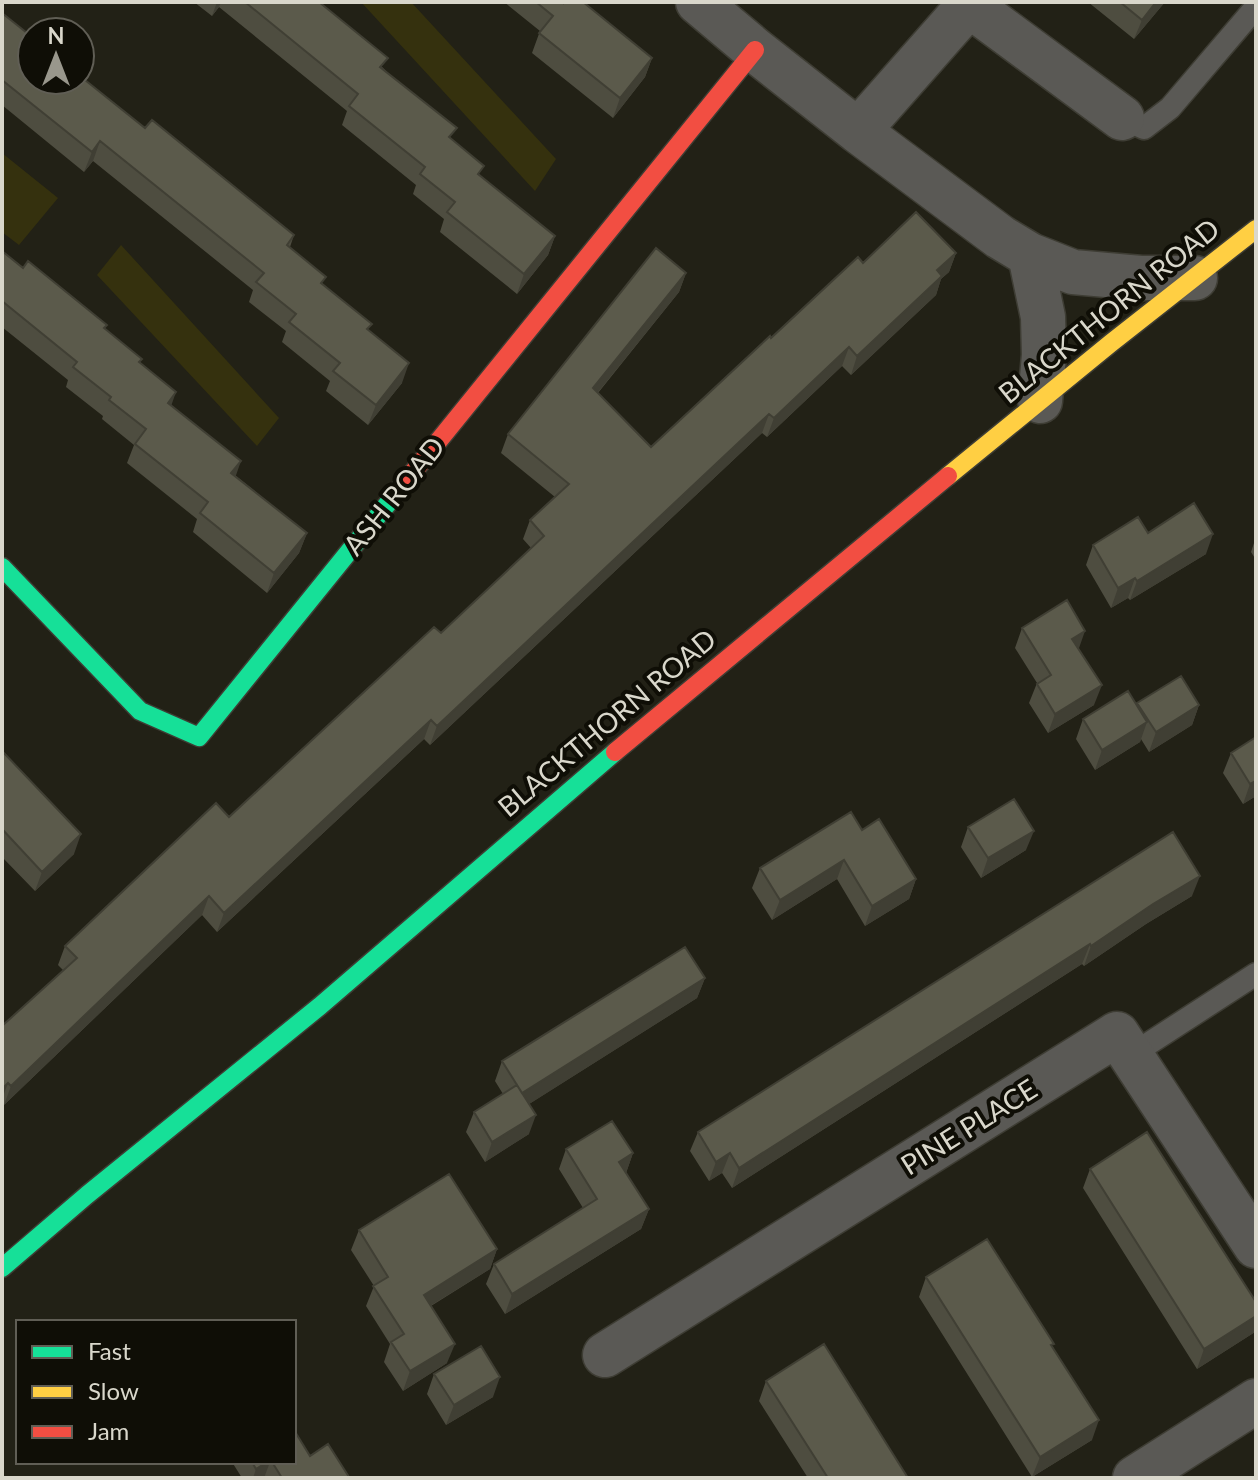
<svg xmlns="http://www.w3.org/2000/svg" width="1258" height="1480" viewBox="0 0 1258 1480" font-family="Lato,sans-serif">
	<rect width="100%" height="100%" fill="#222116"/>
	<path fill="#35310e" d="M361,2H411L556,159L535,191Z
		M2,153L58,198L19,245L2,232Z
		M121,245L279,418L257,446L97,275Z"/>
	<g fill="none" stroke-linecap="round" stroke-linejoin="round">
		<g stroke="#3e3d34" stroke-width="25">
			<path id="lane" d="M1122,118L1144,128L1170,108L1256,7
				M1131,1055L1256,974"/>
		</g>
		<g stroke="#3e3d34" stroke-width="47">
			<path id="street" d="M698,2L755,50L858,131L1000,237L1030,255L1073,272L1141,278H1195
				M965,2L1122,118
				M858,131L969,5
				M1030,255L1043,317L1044,355L1040,401
				M605,1355L1117,1034L1256,1246
				M1135,1478L1256,1401"/>
		</g>
		<g stroke="#3e3d34" stroke-width="21">
			<path id="fast" d="M2,567L140,711L199,737L402,486
				M2,1268L87,1195L320,1006L615,752"/>
		</g>
		<g stroke="#3e3d34" stroke-width="21">
			<path id="slow" d="M948,476L1111,343L1256,229"/>
		</g>
		<g stroke="#3e3d34" stroke-width="21">
			<path id="jam" d="M402,486L755,50
				M615,752L948,476"/>
		</g>
		<use href="#lane" stroke="#5a5955" stroke-width="22"/>
		<use href="#street" stroke="#5a5955" stroke-width="44"/>
		<use href="#fast" stroke="#16e098" stroke-width="18"/>
		<use href="#slow" stroke="#ffcf43" stroke-width="18"/>
		<use href="#jam" stroke="#f24e42" stroke-width="18"/>
	</g>
	<path fill="#4e4d40" d="M194,2H319L453,140L481,176L555,236L548,255L517,294L440,232L444,219L413,194L416,185L342,125L347,111L219,7L212,16Z
		M504,2H583L652,58L645,77L613,118L532,53L540,31Z
		M1088,2H1165L1134,39Z
		M2,13L145,128L294,235L290,247L323,284L369,331L402,383L368,425L326,391L330,381L282,342L286,331L249,302L253,290L93,161L84,172L2,105Z
		M2,251L105,330L141,363L171,406L236,476L307,533L299,553L267,593L193,532L197,519L127,463L134,445L102,419L103,416L66,387L68,380L2,327Z
		M956,253L949,272L941,279L936,295L851,375L842,366L767,437L762,433L430,745L424,739L217,932L202,915L4,1105L2,1103V1026L63,970L58,965L65,946L229,817L441,633L531,548L523,539L530,520L555,497L501,453L508,434L686,273L679,292L598,393L651,447L771,338L863,263Z
		M1148,533L1206,554L1130,600L1128,598L1111,608L1086,565L1093,545Z
		M1256,537V560L1251,552Z
		M1022,628L1079,649L1094,705L1048,733L1029,703L1037,683L1015,648Z
		M1137,703L1199,705L1192,725L1149,752L1141,739L1140,742L1095,770L1076,739L1083,719L1136,705Z
		M1256,737V796L1243,804L1223,773L1231,753Z
		M2,751L74,854L35,891L2,857Z
		M968,827L1026,850L981,878L961,847Z
		M862,830L916,879L909,899L865,926L837,879L772,920L752,888L760,868Z
		M1173,832L1192,896L1146,924L1084,966L1082,964L732,1188L722,1173L709,1181L690,1151L698,1132Z
		M705,978L697,998L529,1104V1134L485,1162L466,1132L474,1112L503,1094L495,1081L502,1061Z
		M566,1149L633,1153L626,1173L649,1209L641,1229L505,1314L486,1284L494,1264L583,1208L559,1169Z
		M1090,1169L1255,1332L1197,1369L1083,1188Z
		M359,1230L497,1249L490,1269L431,1306L447,1363L403,1391L384,1362L390,1344L366,1306L374,1286L351,1250Z
		M926,1277L1053,1347L1092,1440L1032,1477L919,1297Z
		M434,1374L493,1397L446,1425L427,1394Z
		M766,1381L908,1478H808L759,1401Z
		M310,1456L348,1478H242L232,1462H294Z"/>
	<path fill="#403f34" d="M217,2H221L219,7L212,16Z
		M1156,2H1165L1134,39L1142,20Z
		M652,58L645,77L613,118L620,98Z
		M100,141L93,161L84,172L92,152Z
		M555,236L548,255L517,294L524,274Z
		M956,253L949,272L941,279L936,295L851,375L857,356L937,270Z
		M686,273L679,292L586,407L593,388Z
		M849,347L842,366L767,437L774,418Z
		M409,363L402,383L368,425L376,405Z
		M176,392L169,412L168,403Z
		M769,414L762,433L430,745L437,726Z
		M241,461L234,481L231,473Z
		M307,533L299,553L267,593L274,573Z
		M1213,534L1206,554L1130,600L1137,581Z
		M1135,578L1128,598L1111,608L1118,588Z
		M1085,631L1078,651L1072,639Z
		M1102,685L1094,705L1048,733L1055,714Z
		M1199,705L1192,725L1149,752L1156,732Z
		M431,720L424,739L217,932L224,913Z
		M1147,722L1140,742L1095,770L1102,750Z
		M1256,781V796L1243,804L1250,784Z
		M1034,831L1026,850L981,878L988,858Z
		M81,834L74,854L35,891L42,872Z
		M844,860L837,879L772,920L780,900Z
		M1200,876L1192,896L1146,924L1084,966L1091,946L1153,904Z
		M916,879L909,899L865,926L872,906Z
		M209,896L202,915L4,1105L11,1086Z
		M1090,944L1082,964L732,1188L739,1168Z
		M705,978L697,998L515,1113L522,1093Z
		M8,1083L2,1099V1089Z
		M536,1115L529,1134L485,1162L492,1142Z
		M633,1153L626,1173L619,1162Z
		M730,1153L722,1173L709,1181L716,1162Z
		M649,1209L641,1229L505,1314L512,1294Z
		M497,1249L490,1269L417,1314L424,1295Z
		M1256,1316L1255,1332L1197,1369L1204,1349Z
		M455,1344L447,1363L403,1391L410,1371Z
		M500,1377L493,1397L446,1425L454,1405Z
		M1099,1420L1092,1440L1032,1477L1040,1457Z
		M267,1462H270L264,1478H253L256,1469Z"/>
	<path fill="#5b5a4b" stroke="#403f34" stroke-width="2" d="M245,2H319L388,58L380,67L457,128L449,137L484,166L478,174L555,236L524,274L447,212L455,202L420,174L425,167L349,106L358,94Z
		M536,2H564L563,4L564,2H583L652,58L620,98L539,33L553,16Z
		M1120,2H1156L1142,20Z
		M2,13L32,37V80H80V76L145,128L152,120L294,235L287,245L326,277L321,283L372,324L367,329L409,363L376,405L333,371L340,363L289,322L296,314L256,282L264,273L100,141L92,152L2,80Z
		M916,212L956,253L937,270L942,276L857,356L849,347L774,418L769,414L437,726L431,720L224,913L209,896L11,1086L8,1083L2,1089V1026L77,958L65,946L216,803L229,817L434,627L441,633L544,536L530,520L569,484L508,434L656,248L686,273L593,388L651,447L770,336L771,338L858,257L863,263Z
		M2,251L23,268L28,261L107,325L104,328L142,359L139,362L176,392L168,403L241,461L231,473L307,533L274,573L200,513L208,502L135,444L146,429L109,400L111,397L73,367L77,362L2,301Z
		M1194,503L1213,534L1137,581L1135,578L1118,588L1093,545L1138,517L1148,533Z
		M1067,600L1085,631L1072,639L1102,685L1055,714L1037,684L1051,675L1022,628Z
		M1181,676L1199,705L1156,732L1137,703Z
		M1128,691L1147,722L1102,750L1083,719Z
		M1256,737V781L1250,784L1231,753Z
		M2,751L81,834L42,872L2,829Z
		M1014,799L1034,831L988,858L968,827Z
		M851,812L862,830L879,819L916,879L872,906L844,860L780,900L760,868Z
		M1173,832L1200,876L1153,904L1091,946L1090,944L739,1168L730,1153L716,1162L698,1132Z
		M685,947L705,978L522,1093L502,1061Z
		M517,1085L536,1115L492,1142L474,1112Z
		M612,1121L633,1153L619,1162L649,1209L512,1294L494,1264L597,1199L566,1149Z
		M1147,1132L1256,1302V1316L1204,1349L1090,1169Z
		M449,1174L497,1249L424,1295L455,1344L410,1371L391,1342L404,1334L373,1286L388,1277L359,1230Z
		M987,1239L1054,1344L1051,1345L1099,1420L1040,1457L926,1277Z
		M824,1344L908,1478H828L766,1381Z
		M481,1346L500,1377L454,1405L434,1374Z
		M294,1430L310,1456L328,1444L349,1477L282,1478L272,1462H294Z
		M252,1462H267L256,1469Z"/>
	<g text-anchor="middle" stroke-width="8" stroke-linejoin="round" paint-order="stroke">
		<g font-size="28" fill="#d9d7cb" stroke="#0f0e06">
			<text transform="translate(1109 311) rotate(-39)" y="10">BLACKTHORN ROAD</text>
			<text transform="translate(394 496) rotate(-51)" y="10">ASH ROAD</text>
			<text transform="translate(607 723) rotate(-40)" y="10">BLACKTHORN ROAD</text>
			<text transform="translate(969 1127) rotate(-32)" y="10">PINE PLACE</text>
		</g>
	</g>
	<rect width="1258" height="1480" fill="none" stroke="#d9d7cb" stroke-width="8"/>
	<rect x="16" y="1320" width="280" height="144" fill="#0f0e06" stroke="#605e55" stroke-width="2"/>
	<rect x="32" y="1346" width="40" height="12" fill="#16e098" stroke="#605e55" stroke-width="2"/>
	<text x="88" y="1360" font-size="24" fill="#d9d7cb">Fast</text>
	<rect x="32" y="1386" width="40" height="12" fill="#ffcf43" stroke="#605e55" stroke-width="2"/>
	<text x="88" y="1400" font-size="24" fill="#d9d7cb">Slow</text>
	<rect x="32" y="1426" width="40" height="12" fill="#f24e42" stroke="#605e55" stroke-width="2"/>
	<text x="88" y="1440" font-size="24" fill="#d9d7cb">Jam</text>
	<g transform="translate(56 56)"><circle r="38" fill="#0f0e06" stroke="#605e55" stroke-width="2"/>
	<path d="M0-6L14 30L0 20L-14 30Z" fill="#99978c"/>
	<text y="-12" font-size="22" font-weight="bold" text-anchor="middle" fill="#d9d7cb">N</text>
	</g>
</svg>
